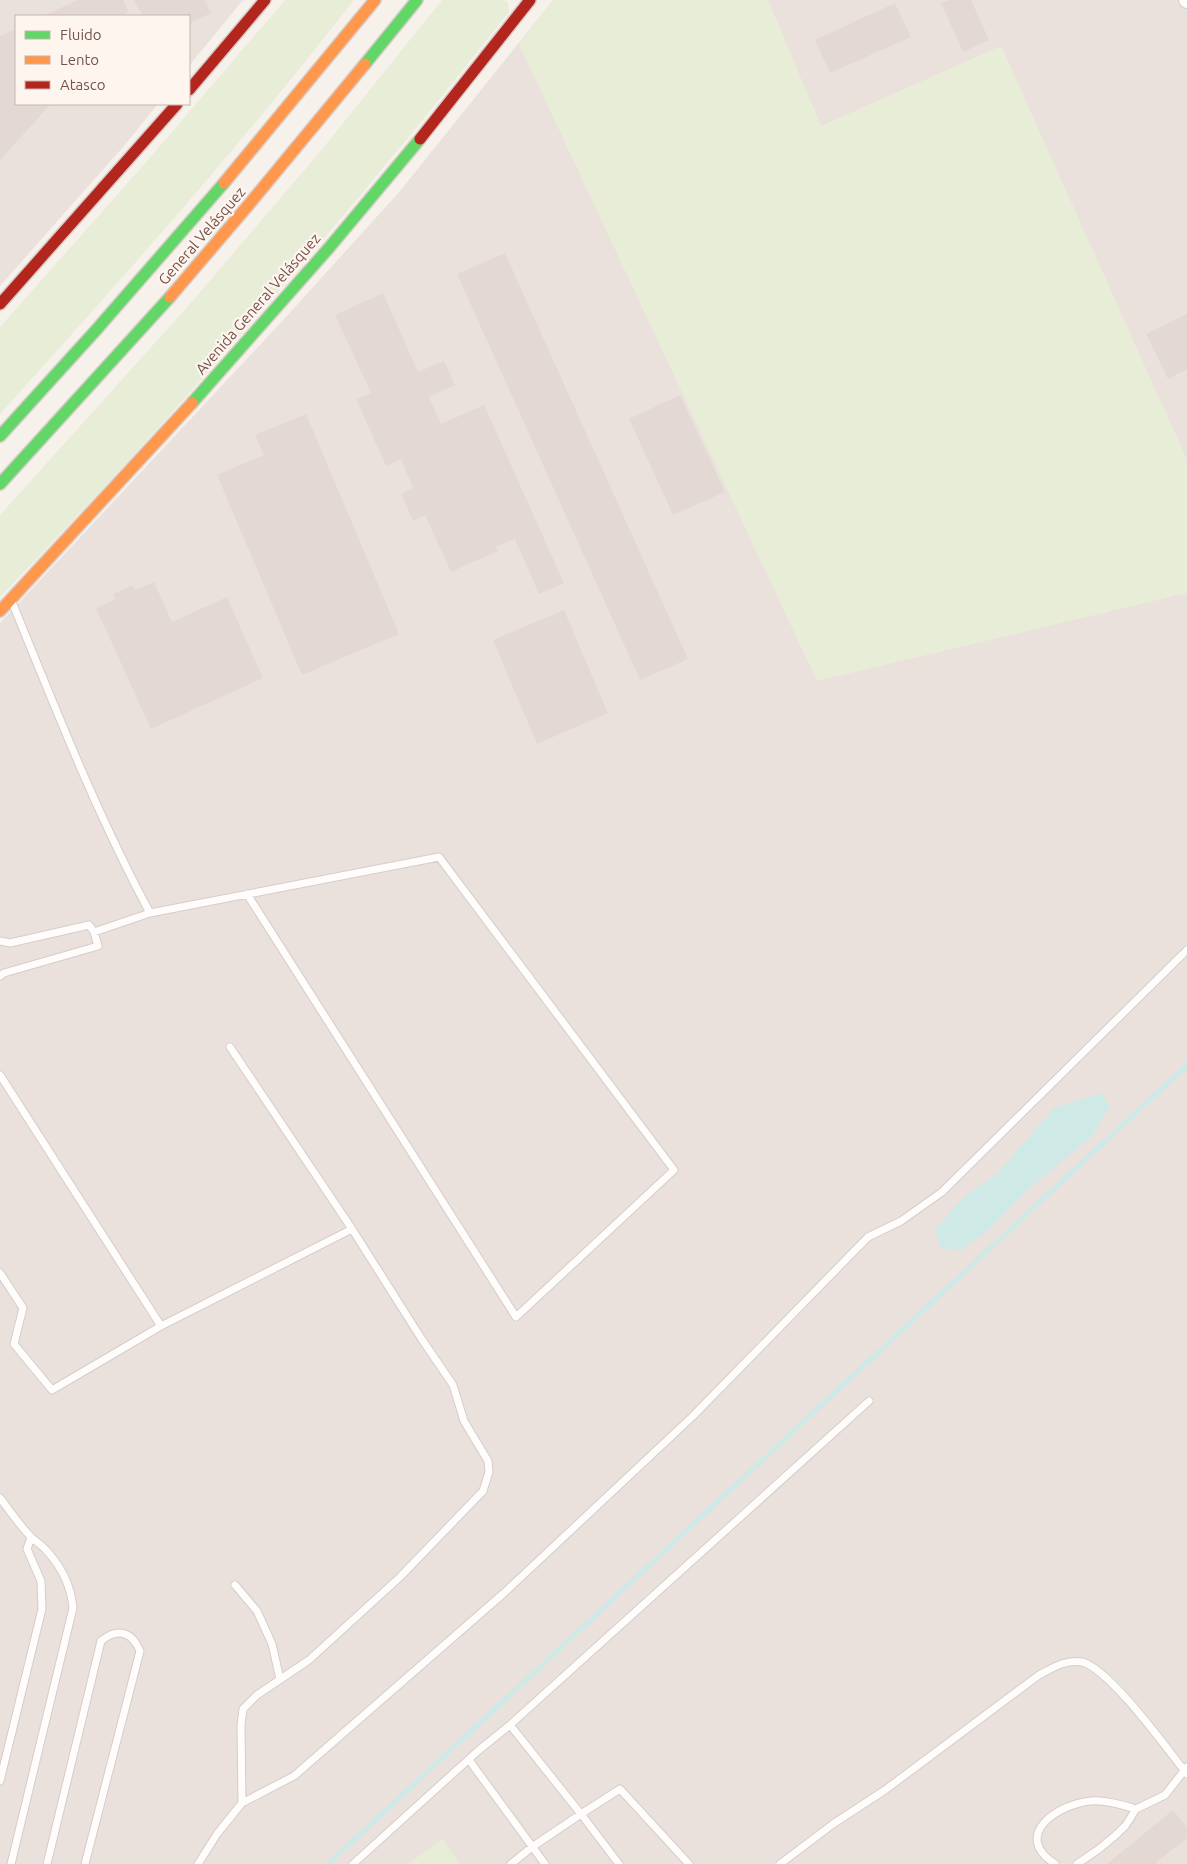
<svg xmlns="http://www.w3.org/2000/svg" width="1187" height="1864" viewBox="0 0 1187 1864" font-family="Ubuntu,sans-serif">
	<rect width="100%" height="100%" fill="#f7f1ec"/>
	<path fill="#eae1dd" d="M0,0H243L189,66V16H16V104H158L123,147L0,286Z
		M553,0H1187V1864H0V623L286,317L400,191Z"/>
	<path fill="#e8edd7" d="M285,0H354C243,143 122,279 0,414V327L147,161Z
		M442,0H504L508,3L509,12C349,215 180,411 0,597V515L189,305L319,153Z
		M553,0H768L821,126L1001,46L1187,460V593L817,681L519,44Z
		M442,1839L460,1864H408Z"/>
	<path fill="#cee9e6" d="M1101,1093L1110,1106L1092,1136L1031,1187L989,1229L961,1250L940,1248L935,1229L965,1196L997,1174L1054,1108Z"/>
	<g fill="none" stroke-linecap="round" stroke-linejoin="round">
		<path stroke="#cee9e6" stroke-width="5" d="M328,1864L1187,1065"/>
	</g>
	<path fill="#e3d8d4" d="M78,0H123L128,11L124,16H43Z
		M134,0H204L211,13L189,24V16H143Z
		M949,0H971L989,40L963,52L941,3Z
		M895,3L911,37L830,73L815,40Z
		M16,29V104H51L0,160V36Z
		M505,253L688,659L640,680L457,274Z
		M383,293L418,372L444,361L455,385L429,397L441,424L484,405L564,583L539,594L515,539L496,547L498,551L451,572L425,515L413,521L401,494L413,488L401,459L386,466L356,399L371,393L335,315Z
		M1187,314V369L1168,379L1146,334Z
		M680,395L725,492L673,515L629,419Z
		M306,414L399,634L302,675L217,475L264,455L255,435Z
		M154,582L172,622L227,597L263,678L151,729L96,608L116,599L113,594L132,585L135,590Z
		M564,610L608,713L537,744L493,640Z
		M1173,1810L1187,1827V1838L1156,1863L1158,1864H1107Z"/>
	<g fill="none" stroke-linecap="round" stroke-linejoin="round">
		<g stroke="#d6ccc9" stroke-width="9">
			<path id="lane" d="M12,602C55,707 96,813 150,913L439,857L674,1170L516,1317L247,894
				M0,941L10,943L89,925L94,932L150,913
				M0,976L4,973L98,946L94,932
				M0,1075L161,1326L352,1229L230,1047
				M0,1273L23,1308L14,1344L52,1390L161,1326
				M0,1498C10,1511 20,1526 31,1537C36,1542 42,1545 46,1550C61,1566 71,1586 73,1608L11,1864
				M235,1585L257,1611L272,1644L280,1679
				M469,1760L545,1864
				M0,1781L42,1609L41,1581L27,1549L31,1537
				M242,1803L241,1725L243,1709L257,1695L309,1660L400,1577L483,1491L489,1472L488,1461L464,1421L453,1385L421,1338L352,1229
				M47,1864L101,1641C118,1627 132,1632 140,1651L85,1864
				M198,1864L217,1834L242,1803L294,1776L504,1593L693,1416L868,1237L901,1221L942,1192L1187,950
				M353,1864L479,1750L510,1725
				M511,1864L532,1847L581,1814L619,1864
				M689,1864L620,1789L581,1814L510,1725L869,1401
				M780,1864L833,1824L885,1790L1039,1675C1052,1668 1066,1659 1082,1662C1110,1669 1167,1749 1187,1774
				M1055,1864C1011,1835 1058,1804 1091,1801C1106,1800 1122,1805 1136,1809
				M1077,1864L1099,1849L1117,1834L1126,1825L1136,1809L1165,1795L1187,1767"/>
		</g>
		<g stroke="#d6ccc9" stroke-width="16">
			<path id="street" d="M1186,0L1187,1"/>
		</g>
		<g stroke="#d6ccc8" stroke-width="14">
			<path id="fast" d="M365,64L417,0
				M192,403L328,249L420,139
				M0,436L97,329L224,183
				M0,484L170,297"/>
		</g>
		<g stroke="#d6ccc8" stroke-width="14">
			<path id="slow" d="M224,183L375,0
				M170,297L251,202L365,64
				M0,611L192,403"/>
		</g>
		<g stroke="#d6ccc8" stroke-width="14">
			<path id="jam" d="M189,90L265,0
				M420,139L530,0
				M0,304L177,104"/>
		</g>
		<use href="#lane" stroke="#fefdfc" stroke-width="7"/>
		<use href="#street" stroke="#fefdfc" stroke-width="14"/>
		<use href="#fast" stroke="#63d668" stroke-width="11"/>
		<use href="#slow" stroke="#ff974d" stroke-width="11"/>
		<use href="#jam" stroke="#b3261e" stroke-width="11"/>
	</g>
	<g text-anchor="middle" stroke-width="4.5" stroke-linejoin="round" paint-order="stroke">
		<g font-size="15" fill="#75534d" stroke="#fef5ee">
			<text transform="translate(202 236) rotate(-49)" y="5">General Velásquez</text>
			<text transform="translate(258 304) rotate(-49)" y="5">Avenida General Velásquez</text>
		</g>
	</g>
	<rect x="15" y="15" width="175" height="90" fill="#fef5ee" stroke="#c7b4ae"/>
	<rect x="25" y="31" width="25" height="8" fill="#63d668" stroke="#c7b4ae"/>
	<text x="60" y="40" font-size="15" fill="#75534d">Fluido</text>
	<rect x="25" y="56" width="25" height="8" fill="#ff974d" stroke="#c7b4ae"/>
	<text x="60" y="65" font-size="15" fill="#75534d">Lento</text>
	<rect x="25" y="81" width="25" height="8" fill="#b3261e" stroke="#c7b4ae"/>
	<text x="60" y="90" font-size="15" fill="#75534d">Atasco</text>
</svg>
